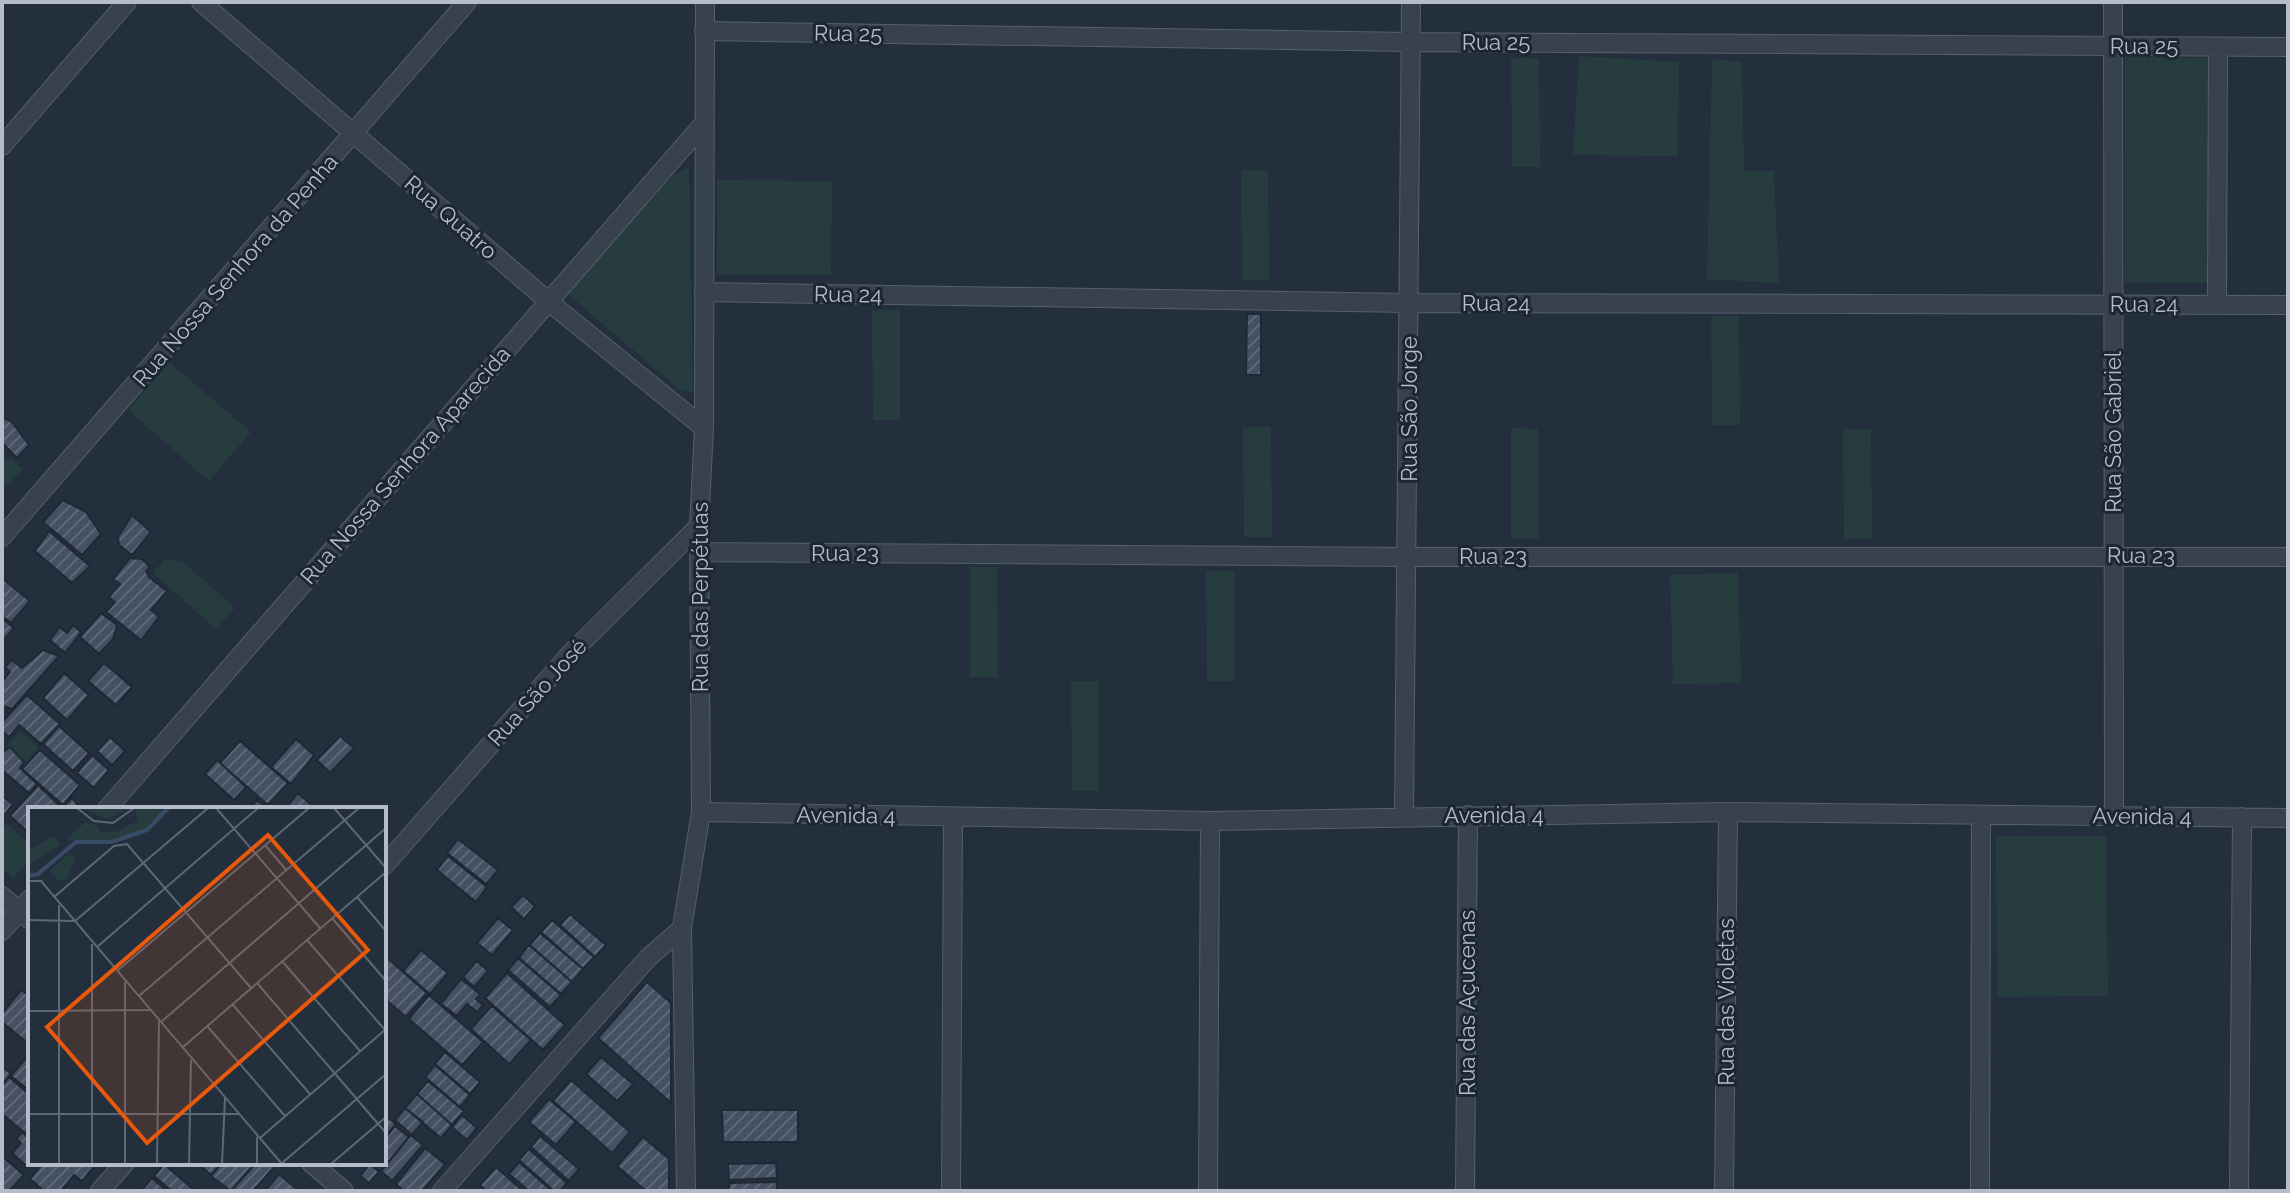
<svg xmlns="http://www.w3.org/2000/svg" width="2290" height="1193" viewBox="0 0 2290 1193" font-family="Raleway,sans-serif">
	<defs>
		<pattern id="building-hatch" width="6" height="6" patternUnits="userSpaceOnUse" patternTransform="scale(2)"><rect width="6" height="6" fill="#455162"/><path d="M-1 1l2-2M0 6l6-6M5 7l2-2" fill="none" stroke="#5d6877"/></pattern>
	</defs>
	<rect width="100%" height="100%" fill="#242f3e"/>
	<path fill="#263c3f" d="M1579,56L1679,62L1678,156L1573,155Z
		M2125,57L2208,58V283L2125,282Z
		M1511,58H1539L1540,167H1512Z
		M1712,59L1742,62L1744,171H1774L1779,283L1707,279Z
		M689,167L693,392L681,391L564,291L673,175Z
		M1241,170H1268L1269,280H1242Z
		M717,180L832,181L831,275L717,274Z
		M872,310H900V420H873Z
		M1739,315L1740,425H1712L1711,316Z
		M169,362L251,432L209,481L128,410Z
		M1243,427H1271L1272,537H1244Z
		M1511,428L1538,429L1539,538H1511Z
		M1843,429H1871L1872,539H1844Z
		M2,458L12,459L23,469L6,487L2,483Z
		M164,560L182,561L235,608L216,629L153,573Z
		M970,567H997L998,677H970Z
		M1206,571H1234L1235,681H1207Z
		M1738,573L1741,683L1673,684L1670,575Z
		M1071,681H1099V791H1072Z
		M20,731L39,748L26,762L7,746Z
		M7,824L30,845V860L13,878L2,867V829Z
		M1996,836H2106L2108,996L1997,997Z"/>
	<path fill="url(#building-hatch)" stroke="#1f2835" stroke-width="2" d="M1247,314H1261V375H1246Z
		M2,417L12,422L29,445L17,458L2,443Z
		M63,500L86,512L101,534L82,555L43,522Z
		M132,515L151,532L132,555L119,545L118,537Z
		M49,531L90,566L72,583L35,551Z
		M130,558L142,559L150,567L146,571L149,577L167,591L151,610L159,617L141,640L106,612L115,602L109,597L120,584L113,579Z
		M2,578L30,601L11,623L2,616Z
		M101,613L117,625L113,639L99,654L80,637Z
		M2,618L14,628L2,642Z
		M73,625L81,632L65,653L50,640L60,627L67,633Z
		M43,650L59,656L12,709L3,706L2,682L10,672L5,667L12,660L22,668Z
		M104,663L132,687L116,705L88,681Z
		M64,673L89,695L67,720L43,698Z
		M27,695L60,724L41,744L19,725L9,737L2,731V722Z
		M59,726L89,753L73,771L43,744Z
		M340,736L354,748L330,773L317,760Z
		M110,737L125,751L112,765L97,751Z
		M296,739L314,755L291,784L271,767Z
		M240,741L288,783L268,805L220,763Z
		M10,747L24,762L20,768L37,784L29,793L2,770V753Z
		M40,750L80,785L63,805L22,769Z
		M92,755L109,770L94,788L77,773Z
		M217,760L246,787L234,800L205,774Z
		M38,785L62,808L72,798L80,807L30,809V834L10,816Z
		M298,793L316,809H285Z
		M2,796L13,804L2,818Z
		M257,800L268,809H250Z
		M458,839L498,870L486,884L447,853Z
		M448,856L487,887L476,902L437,870Z
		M523,895L535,906L524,919L511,907Z
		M570,914L606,945L595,957L560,925Z
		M498,918L513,930L492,955L477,943Z
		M552,920L594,957L583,969L541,932Z
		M540,933L583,969L572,982L530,945Z
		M529,945L572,982L561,994L519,958Z
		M421,950L448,973L430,994L403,971Z
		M384,955L427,993L406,1017L384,998Z
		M518,958L561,995L550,1007L508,970Z
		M477,961L488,971L474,987L463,977Z
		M507,973L565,1025L543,1050L485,998Z
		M461,979L480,994L476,999L483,1005L477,1012L467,1004L457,1016L441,1004Z
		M647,982L671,1003V1103L598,1038Z
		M21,990L30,996V1045L2,1022V1014Z
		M429,995L483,1042L462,1065L409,1019Z
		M492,1006L531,1040L509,1064L471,1029Z
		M445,1052L480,1082L470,1094L435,1064Z
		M30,1053V1084L26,1088L11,1076Z
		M601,1057L633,1084L617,1101L586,1074Z
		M435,1065L470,1095L460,1107L425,1077Z
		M2,1066L11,1074L2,1085Z
		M9,1077L30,1095V1137L2,1114V1086Z
		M571,1080L630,1132L612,1153L553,1101Z
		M428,1081L464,1111L452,1125L417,1094Z
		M417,1094L452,1125L441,1138L405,1108Z
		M549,1099L576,1122L556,1145L529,1122Z
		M405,1108L423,1122L412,1135L395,1120Z
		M722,1110H798V1142H723Z
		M384,1114L396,1124L384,1138Z
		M462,1115L477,1128L467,1140L452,1127Z
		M395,1126L409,1137L384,1167L379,1163H384V1140Z
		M22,1132L30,1139V1163H33L29,1168L12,1153L21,1143L16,1139Z
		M411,1135L423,1145L392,1181L381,1171Z
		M540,1136L579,1169L569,1181L531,1147Z
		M643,1137L669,1159V1191H646L617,1166Z
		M425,1148L445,1164L422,1191H404L396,1184Z
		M529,1149L567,1183L560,1191H554L519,1160Z
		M2,1156L24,1175L9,1191H2Z
		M519,1162L552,1191H529L509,1174Z
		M43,1163H97L82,1181L74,1175L61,1191H44L30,1179Z
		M197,1163H222L211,1175Z
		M222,1163H255L231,1191L211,1176Z
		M256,1163L276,1165L253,1191H231Z
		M776,1163L777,1178L729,1180L728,1164Z
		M164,1164L195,1191H172L154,1176Z
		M370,1164L379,1172L369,1183L360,1176Z
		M496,1167L523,1191H486L480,1185Z
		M279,1174L299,1191H265Z
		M152,1178L167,1191L142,1190Z
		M777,1182V1191H729V1183Z"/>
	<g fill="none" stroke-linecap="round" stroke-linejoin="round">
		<g stroke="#565f6c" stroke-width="20">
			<path id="minor" d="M201,2L548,301L704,428
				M2113,2L2114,814
				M704,31L1410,42L2288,47
				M2,146L127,2
				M704,292L1409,303L2288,305
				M2217,304L2218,47
				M2,537L467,2
				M699,552L1409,557H2288
				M107,809L705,122
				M701,812L1210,821L1728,812L2288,818
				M1404,815L1411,2
				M384,866L569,655L699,526
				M2,896L30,920
				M2,931L30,899
				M311,1163L344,1191
				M100,1191L125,1163
				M442,1191L648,958L682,928
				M686,1191L682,928L701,812L699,526L704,428L705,2
				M951,1191L953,817
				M1208,1191L1210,821
				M1465,1191L1468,815
				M1724,1191L1728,812
				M1980,1191L1981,817
				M2239,1191L2242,817"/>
		</g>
		<use href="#minor" stroke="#38414e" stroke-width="18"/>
	</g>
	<g text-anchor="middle" stroke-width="6" stroke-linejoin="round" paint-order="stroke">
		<g font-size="22" fill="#b4bcc9" stroke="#1d2633">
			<text transform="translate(848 33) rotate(1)" y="8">Rua 25</text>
			<text x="1496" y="50">Rua 25</text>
			<text x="2144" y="54">Rua 25</text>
			<text transform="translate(451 217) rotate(41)" y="8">Rua Quatro</text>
			<text transform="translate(235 270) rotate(-49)" y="8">Rua Nossa Senhora da Penha</text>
			<text transform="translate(848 294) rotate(1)" y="8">Rua 24</text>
			<text x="1496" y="311">Rua 24</text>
			<text x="2144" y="312">Rua 24</text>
			<text transform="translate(1409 409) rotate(-90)" y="8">Rua São Jorge</text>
			<text transform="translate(2113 432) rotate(-90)" y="8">Rua São Gabriel</text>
			<text transform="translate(405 465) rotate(-49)" y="8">Rua Nossa Senhora Aparecida</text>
			<text x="845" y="561">Rua 23</text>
			<text transform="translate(2141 555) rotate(1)" y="8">Rua 23</text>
			<text x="1493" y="564">Rua 23</text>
			<text transform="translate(700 597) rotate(-90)" y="8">Rua das Perpétuas</text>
			<text transform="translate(537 692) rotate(-48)" y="8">Rua São José</text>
			<text transform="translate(846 815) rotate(1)" y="8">Avenida 4</text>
			<text x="1494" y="823">Avenida 4</text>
			<text transform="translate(2142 816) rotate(1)" y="8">Avenida 4</text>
			<text transform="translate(1726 1002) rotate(-90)" y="8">Rua das Violetas</text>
			<text transform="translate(1467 1003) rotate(-90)" y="8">Rua das Açucenas</text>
		</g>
	</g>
	<g transform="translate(28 807)">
		<rect width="358" height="358" fill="#242f3e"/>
		<path d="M26,29L33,38L0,58V44Z" fill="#263c3f"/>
		<path d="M53,1H102L79,12ZM111,1L135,3L109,29L77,36L38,33L57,15L71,19L72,26L91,24L111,13L107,6ZM42,46L47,52L39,72L30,73L21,64Z" fill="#263c3f"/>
		<path fill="none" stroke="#394c67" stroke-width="4" d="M0,69L10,67L48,35H84L119,23L140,1"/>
		<path fill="none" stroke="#5e6776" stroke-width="2" d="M49,1L66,14L85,16L106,1M188,1L292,121M306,1L358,61M237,38L259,64M0,74H13L254,357M26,90L86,39L99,37L223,181M329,90L358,124M31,98V357M304,111L358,174M0,113L47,114L180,1M279,133L357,223M64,137V357M69,140L230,1M254,154L332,244M89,164L281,1M229,176L358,326M111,189L331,1M205,198L282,287M0,204L122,203M133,215L358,21M180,220L257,309M155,240L358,65M0,307H211M229,330V357M232,331L358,222M254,356L358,267M97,357V175M129,357L131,213M161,357L163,253M194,357L197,291M303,357L358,310"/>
		<path fill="#e8590c" fill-opacity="0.15" stroke="#e8590c" stroke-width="4" d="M240,28L340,143L119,336L19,220Z"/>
		<rect width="358" height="358" fill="none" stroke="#b4bcc9" stroke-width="4"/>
	</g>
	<rect width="2290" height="1193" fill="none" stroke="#b4bcc9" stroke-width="8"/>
</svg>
